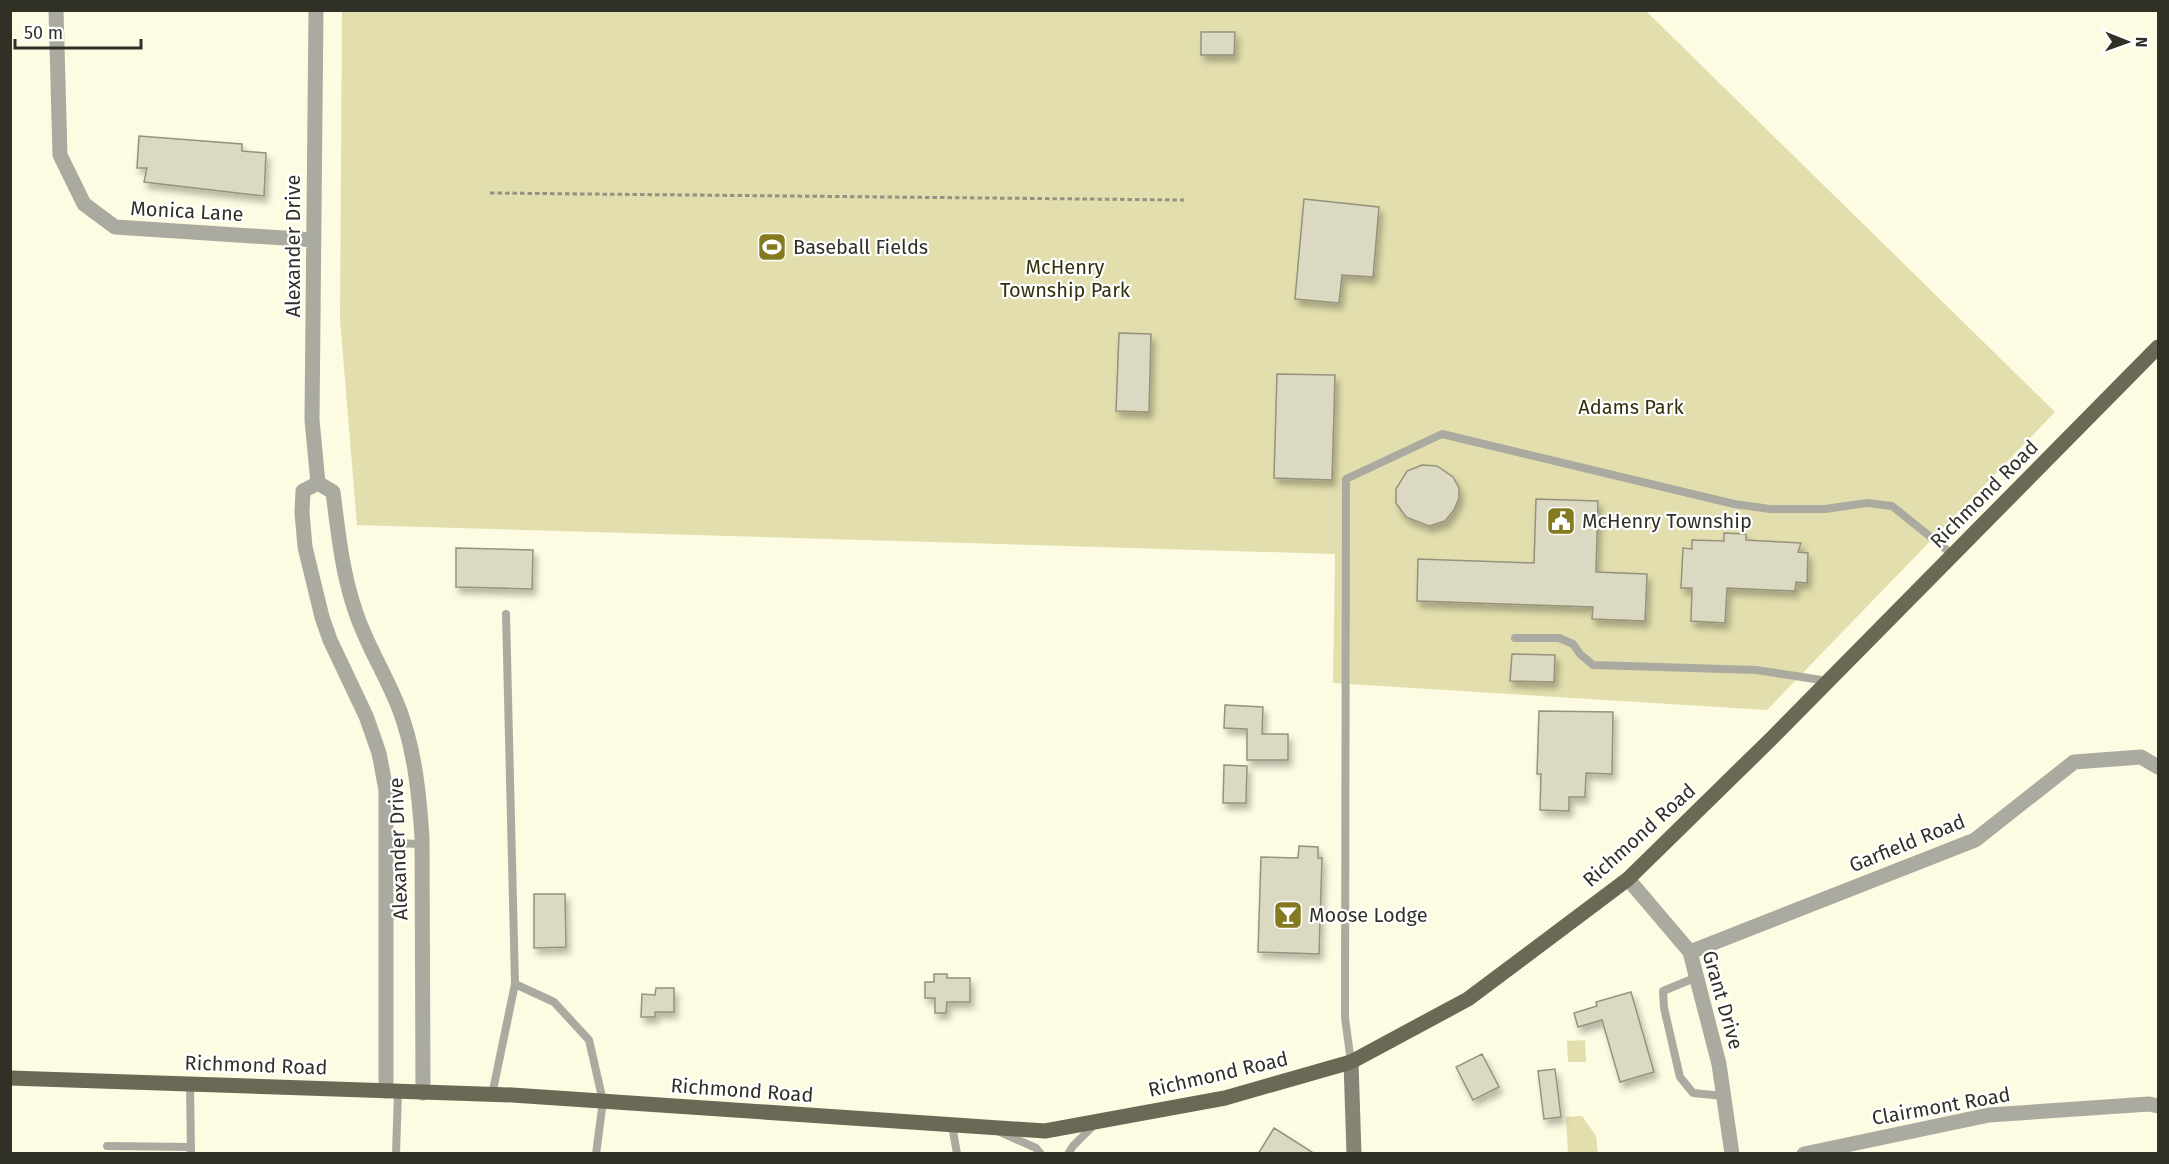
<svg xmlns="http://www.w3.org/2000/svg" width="2169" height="1164" viewBox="0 0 2169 1164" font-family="'Fira Sans',sans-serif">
	<defs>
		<filter id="shadow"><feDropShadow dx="3.5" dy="6" stdDeviation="3" flood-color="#0004"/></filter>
	</defs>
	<rect width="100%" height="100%" fill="#fdfbe2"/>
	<path fill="#e2dead" d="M342,11H1646L2055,412L1767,710L1333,683L1335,554L357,525L340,319Z
		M1585,1040L1586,1062H1568L1567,1041Z
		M1582,1116L1596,1136L1598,1153H1568L1566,1117Z"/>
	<path fill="#dbd9c1" stroke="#95937d" stroke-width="1.5" filter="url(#shadow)" d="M1201,32H1235L1234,55H1201Z
		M139,136L242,144V151L266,153L264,196L144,182L147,168H137Z
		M1304,199L1379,207L1373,277L1342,275L1339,303L1295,299Z
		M1119,333L1151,334L1149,412L1116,411Z
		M1277,374L1335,375L1332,480L1274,478Z
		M1422,465L1437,466L1453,477L1459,488V498L1454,510L1445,521L1429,526L1406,517L1396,503V489L1407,471Z
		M1536,499L1598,501L1596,572L1647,574L1645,621L1592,619L1593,607L1417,601L1418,559L1534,563Z
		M1724,533L1746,534V540L1801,543L1798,552L1808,553L1807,583L1796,582L1795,591L1727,588L1725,623L1691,621L1692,588H1681L1683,548L1692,549V540L1724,541Z
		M456,548L533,550L532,589L456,587Z
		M1512,654L1555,655L1554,682L1510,681Z
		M1225,705L1263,707L1262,734H1288V760H1247V729L1224,728Z
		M1539,711L1613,712L1612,774L1586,773L1585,797H1569V811L1540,810L1541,774H1537Z
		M1224,765L1247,766L1246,803H1223Z
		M1299,846L1318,847V858H1322L1319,954L1258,952L1261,857L1298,858Z
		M534,894H565L566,947L534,948Z
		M934,974H947V978H970V1002H947L946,1013H935V998H925V982H934Z
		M656,988H674V1012H655V1017H641L642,994L655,995Z
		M1631,992L1654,1072L1620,1082L1602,1020L1578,1027L1574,1013L1597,1006L1596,1002Z
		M1482,1054L1499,1087L1473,1100L1456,1067Z
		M1555,1069L1561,1117L1544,1119L1538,1071Z
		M1274,1128L1315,1154H1258Z"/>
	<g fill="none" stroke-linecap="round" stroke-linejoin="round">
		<path stroke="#949281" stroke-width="3" stroke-dasharray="4.5 3" stroke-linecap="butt" d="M490,193L1184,200"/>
		<path stroke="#abaaa0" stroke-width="8" d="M1515,638H1559L1573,644L1580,654L1593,665L1756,670L1828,681
			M386,843L422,844
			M1697,977L1663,991L1664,1008L1680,1077L1693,1093L1724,1096
			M515,984L554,1002L589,1040L603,1101L596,1154
			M1351,1062L1345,1018L1346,479L1442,434L1734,504L1770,509H1825L1867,503L1892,506L1953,555
			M190,1084L191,1154
			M492,1095L515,984L506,614
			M952,1125L957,1154
			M1000,1132L1036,1148L1041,1154
			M107,1146L191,1147
			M396,1154L398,1092
			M1068,1154L1073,1146L1096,1123"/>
		<path stroke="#abaaa0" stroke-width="15" d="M56,10L60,155L84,204L115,227L314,240
			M316,10L312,420L318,483
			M318,483L333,492C338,531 342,572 355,610C366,645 387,676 400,711C415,752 419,794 422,837L423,1093
			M318,483L303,491L302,513L305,547L322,617L330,640L366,716L379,753L386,790V1091
			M1628,879L1690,952L1719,1064L1732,1154
			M1690,952L1975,840L2074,762L2141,757L2158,767
			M1804,1154L1989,1115L2149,1104L2158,1106"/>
		<path stroke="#858475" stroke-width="15" d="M1351,1062L1354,1154"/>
		<path stroke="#6a6956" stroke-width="15" d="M10,1078L512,1095L1045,1131L1225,1098L1351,1062L1468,999L1628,879L1772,738L2158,347"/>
	</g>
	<defs>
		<g id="stadium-square" transform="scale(1.5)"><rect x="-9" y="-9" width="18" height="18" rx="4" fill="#847b21" stroke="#fff"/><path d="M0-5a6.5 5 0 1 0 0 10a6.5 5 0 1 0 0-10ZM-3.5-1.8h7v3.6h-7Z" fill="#fff"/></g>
		<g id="civic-square" transform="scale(1.5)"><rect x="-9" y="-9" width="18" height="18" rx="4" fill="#847b21" stroke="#fff"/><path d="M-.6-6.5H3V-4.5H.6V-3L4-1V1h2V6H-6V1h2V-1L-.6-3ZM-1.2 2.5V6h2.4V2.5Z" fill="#fff"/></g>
		<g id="bar-square" transform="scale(1.5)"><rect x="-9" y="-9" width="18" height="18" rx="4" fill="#847b21" stroke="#fff"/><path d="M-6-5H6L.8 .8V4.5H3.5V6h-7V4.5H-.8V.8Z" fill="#fff"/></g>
	</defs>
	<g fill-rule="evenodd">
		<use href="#stadium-square" x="772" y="247"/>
		<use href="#civic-square" x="1561" y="521"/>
		<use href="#bar-square" x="1288" y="915"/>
	</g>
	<g text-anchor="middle" stroke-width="4.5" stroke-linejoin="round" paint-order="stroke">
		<g font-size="20" fill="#313027" stroke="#fff">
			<text transform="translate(187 211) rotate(3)" y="7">Monica Lane</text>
			<text transform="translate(293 246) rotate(-90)" y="7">Alexander Drive</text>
			<text transform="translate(1984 494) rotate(-45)" y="7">Richmond Road</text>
			<text transform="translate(1639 835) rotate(-42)" y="7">Richmond Road</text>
			<text transform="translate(1907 843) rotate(-22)" y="7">Garfield Road</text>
			<text transform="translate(398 849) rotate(-92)" y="7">Alexander Drive</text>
			<text transform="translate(1723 1000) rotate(74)" y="7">Grant Drive</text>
			<text transform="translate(256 1065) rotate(2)" y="7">Richmond Road</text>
			<text transform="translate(1218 1074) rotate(-13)" y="7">Richmond Road</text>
			<text transform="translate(742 1090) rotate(4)" y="7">Richmond Road</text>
			<text transform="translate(1941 1106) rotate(-10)" y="7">Clairmont Road</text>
		</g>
		<g font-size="20" fill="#313027" stroke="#fff" text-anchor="start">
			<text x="793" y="254">Baseball Fields</text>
			<text x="1582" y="528">McHenry Township</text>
			<text x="1309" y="922">Moose Lodge</text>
		</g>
		<g font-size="20" fill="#35310c" stroke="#fff">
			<text x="1065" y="274">McHenry<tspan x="1065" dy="23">Township Park</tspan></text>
			<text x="1631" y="414">Adams Park</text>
		</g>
	</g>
	<rect width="2169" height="1164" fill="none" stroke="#313027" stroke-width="24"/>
	<g transform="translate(2127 42) rotate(91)" stroke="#ffffff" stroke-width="4.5" paint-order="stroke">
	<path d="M0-4.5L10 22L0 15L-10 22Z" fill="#313027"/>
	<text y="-9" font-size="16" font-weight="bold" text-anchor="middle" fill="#313027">N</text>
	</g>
	<path d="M15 39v9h126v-9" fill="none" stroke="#313027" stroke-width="3"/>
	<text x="24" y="39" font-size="18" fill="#313027" stroke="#ffffff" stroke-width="4.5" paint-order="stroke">50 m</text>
</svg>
